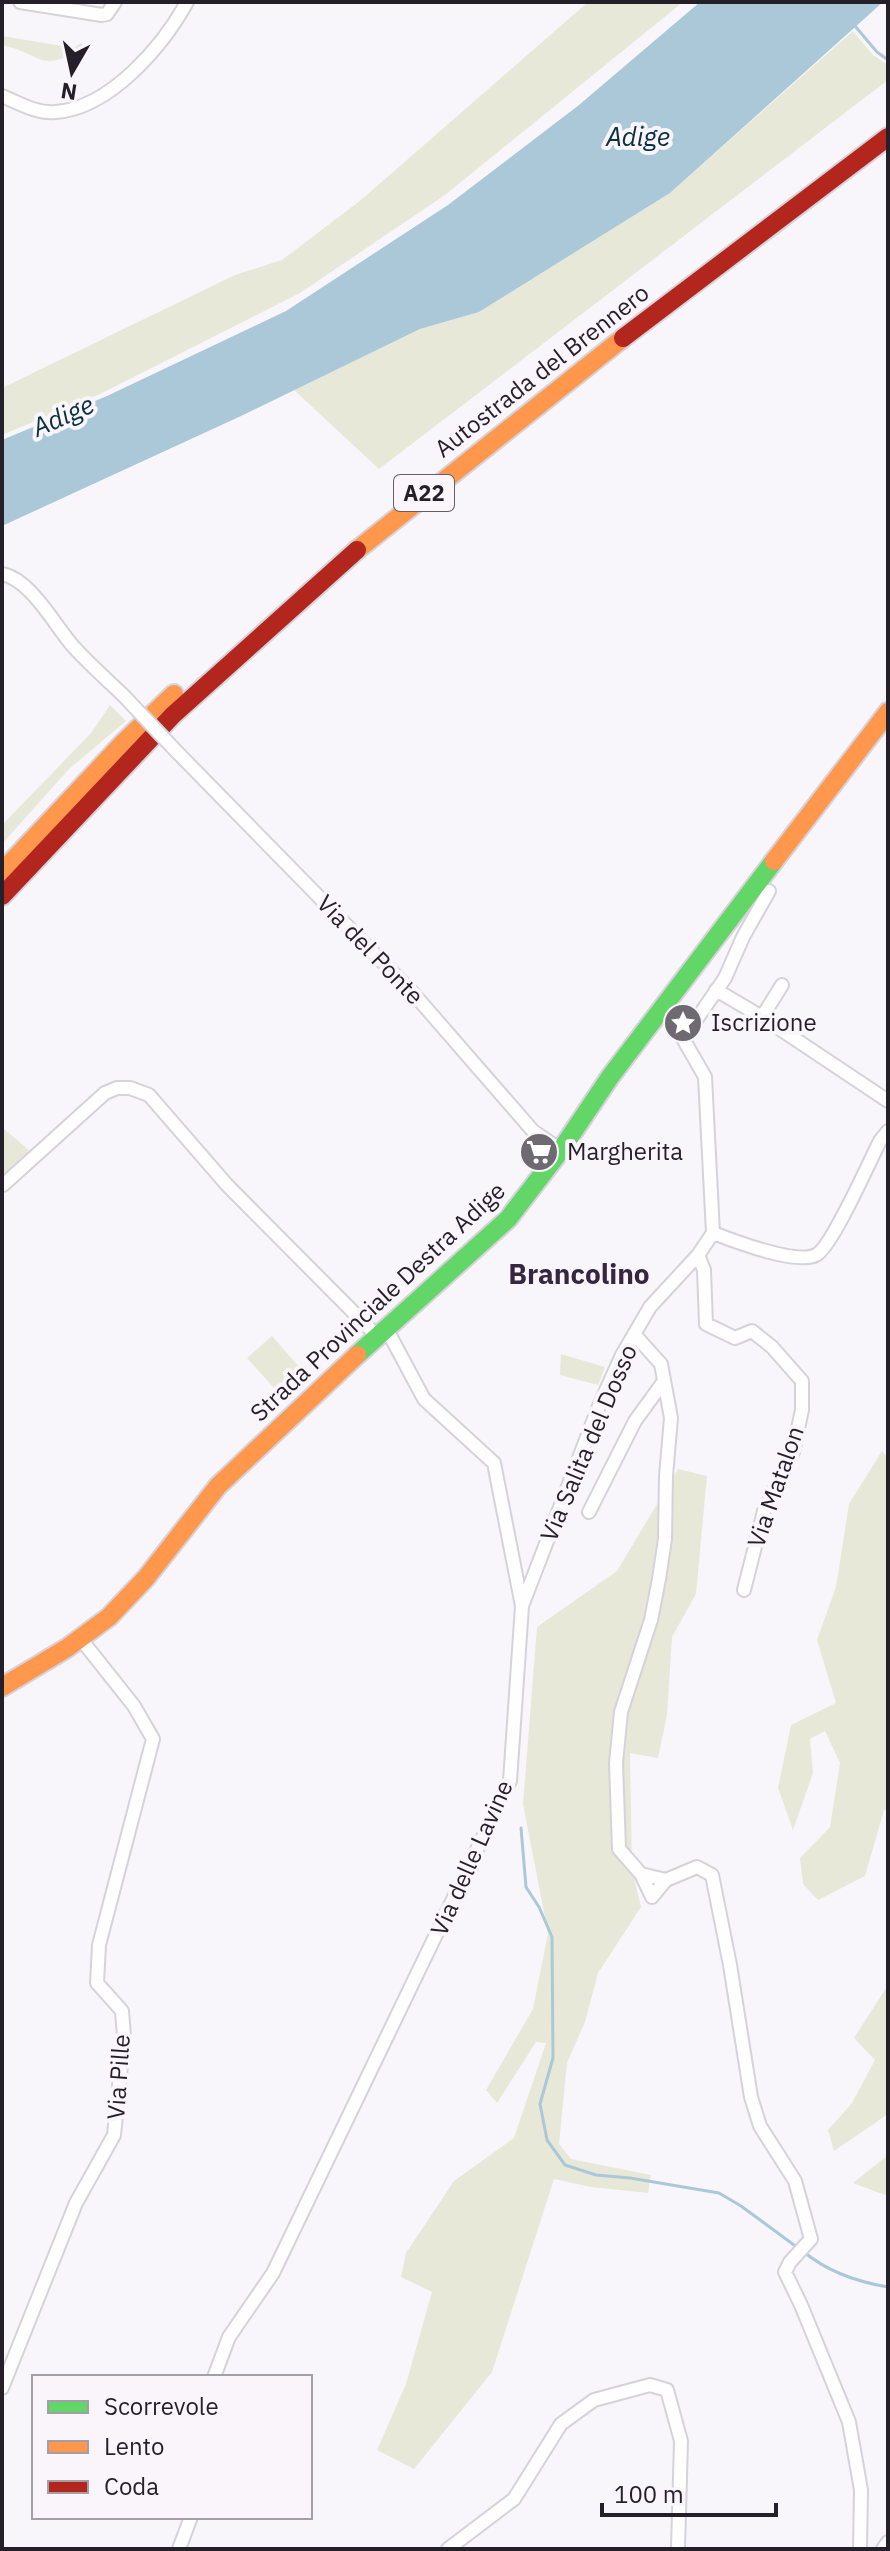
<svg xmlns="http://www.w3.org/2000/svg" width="890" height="2551" viewBox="0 0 890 2551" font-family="'IBM Plex Sans',sans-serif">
	<rect width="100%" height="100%" fill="#f8f6fa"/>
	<path fill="#e8e8d8" d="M683,2L445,195L300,293L100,394L2,435V388L235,275L282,260L361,200L587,3Z
		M853,31L873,55L888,65V80L379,469L294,390L420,329L479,312L670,193Z
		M2,36L74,48L81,43L83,46C42,76 41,53 2,45Z
		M110,705L126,721L69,769L2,844V825L91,733Z
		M2,1127L31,1152L2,1181Z
		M272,1336L308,1377L284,1399L247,1358Z
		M561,1354L605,1367L598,1385L560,1375Z
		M882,1451L888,1458V1811L884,1810L865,1876L818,1900L803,1884L800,1858L830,1827L840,1763L825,1731L810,1739L813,1773L793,1830L778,1788L791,1725L836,1703L817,1640L836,1587L849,1504Z
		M678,1469L707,1476L696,1594L672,1637L667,1715L658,1758L630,1753L632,1870L641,1907L598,1973L585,2022L567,2063L559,2144L571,2159L651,2175L648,2193L591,2187L554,2179L492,2372L414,2469L377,2450L406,2384L432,2292L401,2277L406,2253L454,2181L514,2138L546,2043L536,2042L497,2103L486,2090L533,2009L548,1933L523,1804L537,1627L617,1571Z
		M888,1985V2114L834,2151L828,2130L852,2103L875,2060L854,2038Z
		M888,2155V2192L885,2195L853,2183Z"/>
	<path fill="#abc8d8" d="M700,2H883L670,193L479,312L420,329L241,416L2,526V440L107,396L286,311L448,205L579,105Z"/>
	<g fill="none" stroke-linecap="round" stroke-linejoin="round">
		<path stroke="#abc8d8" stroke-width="3" d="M855,26L877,52L888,60
			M521,1828L526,1887L539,1907L552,1937L553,2058L540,2104L547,2140L565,2165L596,2175L630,2178L719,2193L741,2206L798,2248
			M804,2252C828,2272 858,2282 888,2287"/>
		<g stroke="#d6d2da" stroke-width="16">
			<path id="street" d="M20,2L102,15L107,14L115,2
				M2,96C19,103 37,114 56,112C110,108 163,46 187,2
				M2,574C30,579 54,624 72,645C87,662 105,678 122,694
				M177,752L413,993L533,1131L561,1150
				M716,990L762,1017L888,1101
				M661,1009L681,1035L705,1077L713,1233
				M762,1017L782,985
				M681,1035L694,1023L725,978L743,937L769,891
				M3,1185L105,1093L117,1088H130L149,1095L227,1185L377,1336
				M713,1233C734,1241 796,1265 816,1255C832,1247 869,1162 880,1141L888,1131
				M698,1255L704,1270L706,1324L735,1338L752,1331L772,1347L802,1381V1410L793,1452L764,1511L744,1590
				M634,1334L661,1364L671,1418L666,1476L665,1539L659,1579L651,1620L621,1712L616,1763L619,1849L641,1874L666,1880L697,1867L712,1875L730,1965L751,2097L760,2126L795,2181L811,2239L790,2262L785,2272L801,2305L849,2422L861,2490L860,2549
				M589,1512L635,1421L664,1381
				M522,1606L599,1406L622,1355L650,1307L698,1255L713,1233
				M641,1874L652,1897L666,1880
				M214,2377L229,2337L273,2273L510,1781L522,1606L494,1463L424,1399L386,1328
				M2,2388L76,2203L114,2135L124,2036L122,2011L97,1983L99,1945L153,1739L134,1706L80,1638
				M179,2549L191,2517
				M448,2549L514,2499L561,2424L594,2400L650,2385L667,2390L681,2441L678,2549
				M883,2549L888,2542"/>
		</g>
		<g stroke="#d6d2da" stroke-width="22">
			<path id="fast" d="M357,1355L508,1219L561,1150L610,1077L774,861"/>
		</g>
		<g stroke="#d6d2da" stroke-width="22">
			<path id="slow" d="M357,550L623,338
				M774,861L888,712
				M2,872L124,742L174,694
				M2,1687L67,1648L109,1617L146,1578L218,1486L357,1355"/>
		</g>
		<g stroke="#d6d2da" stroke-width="22">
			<path id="jam" d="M623,338L888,137
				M2,896L173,715L357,550"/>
		</g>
		<use href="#street" stroke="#fefefe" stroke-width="12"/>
		<use href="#fast" stroke="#63d668" stroke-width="18"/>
		<use href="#slow" stroke="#ff974d" stroke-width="18"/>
		<use href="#jam" stroke="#b3261e" stroke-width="18"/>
		<g stroke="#d6d2da" stroke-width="16" stroke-linecap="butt">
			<path id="street-bridge" d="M122,694L177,752"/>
		</g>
		<use href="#street-bridge" stroke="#fefefe" stroke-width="12"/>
	</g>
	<defs>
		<g id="sight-disc" transform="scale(2)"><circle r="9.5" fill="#6f6a72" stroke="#f9f5fb"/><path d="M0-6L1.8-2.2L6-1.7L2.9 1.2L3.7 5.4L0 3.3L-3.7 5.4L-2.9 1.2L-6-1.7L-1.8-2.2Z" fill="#fff"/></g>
		<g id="supermarket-disc" transform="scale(2)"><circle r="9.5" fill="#6f6a72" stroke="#f9f5fb"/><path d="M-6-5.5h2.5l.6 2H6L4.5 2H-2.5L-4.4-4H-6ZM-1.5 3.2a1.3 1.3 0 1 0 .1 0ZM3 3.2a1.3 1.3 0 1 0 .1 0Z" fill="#fff"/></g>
	</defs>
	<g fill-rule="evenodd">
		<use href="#sight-disc" x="683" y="1023"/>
		<use href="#supermarket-disc" x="539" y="1152"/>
	</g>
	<g text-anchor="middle" stroke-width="8" stroke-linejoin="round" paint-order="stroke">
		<rect fill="#f9f5fb" stroke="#655f68" stroke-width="2" x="394" y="475" width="60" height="36" rx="6"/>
		<g font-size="22" font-weight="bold" fill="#251f29">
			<text x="424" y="501">A22</text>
		</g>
		<g font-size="24" fill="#251f29" stroke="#f9f5fb">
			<text transform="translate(542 371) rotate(-38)" y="8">Autostrada del Brennero</text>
			<text transform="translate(370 950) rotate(46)" y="8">Via del Ponte</text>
			<text transform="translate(378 1302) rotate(-43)" y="8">Strada Provinciale Destra Adige</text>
			<text transform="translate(589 1443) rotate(-67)" y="8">Via Salita del Dosso</text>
			<text transform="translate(776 1487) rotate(-71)" y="8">Via Matalon</text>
			<text transform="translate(472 1858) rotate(-66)" y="8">Via delle Lavine</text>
			<text transform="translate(119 2077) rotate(-86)" y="8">Via Pille</text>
		</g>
		<g font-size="24" fill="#251f29" stroke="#f9f5fb" text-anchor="start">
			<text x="711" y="1031">Iscrizione</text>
			<text x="567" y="1160">Margherita</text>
		</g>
		<g font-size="26" font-style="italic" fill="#093140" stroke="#f9f5fb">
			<text x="638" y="146">Adige</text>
			<text transform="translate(63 416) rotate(-24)" y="9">Adige</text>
		</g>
		<g font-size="28" font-weight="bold" fill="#34273e" stroke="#f9f5fb">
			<text x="579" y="1284">Brancolino</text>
		</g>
	</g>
	<rect width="890" height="2551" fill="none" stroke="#251f29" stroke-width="8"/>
	<rect x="32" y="2375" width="280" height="144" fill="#f9f5fb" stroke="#a49fa7" stroke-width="2"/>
	<rect x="48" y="2401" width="40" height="12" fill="#63d668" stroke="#a49fa7" stroke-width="2"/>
	<text x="104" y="2415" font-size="24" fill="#251f29">Scorrevole</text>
	<rect x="48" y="2441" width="40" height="12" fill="#ff974d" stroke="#a49fa7" stroke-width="2"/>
	<text x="104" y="2455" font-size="24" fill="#251f29">Lento</text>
	<rect x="48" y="2481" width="40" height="12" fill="#b3261e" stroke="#a49fa7" stroke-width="2"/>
	<text x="104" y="2495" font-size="24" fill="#251f29">Coda</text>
	<g transform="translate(72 72) rotate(189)" stroke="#f9f5fb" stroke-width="6" paint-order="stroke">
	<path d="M0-6L14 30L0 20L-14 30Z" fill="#251f29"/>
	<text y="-12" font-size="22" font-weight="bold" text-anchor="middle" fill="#251f29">N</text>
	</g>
	<path d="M602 2503v12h174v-12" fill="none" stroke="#251f29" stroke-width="4"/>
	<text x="614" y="2503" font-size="24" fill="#251f29" stroke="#f9f5fb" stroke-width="6" paint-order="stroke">100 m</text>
</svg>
